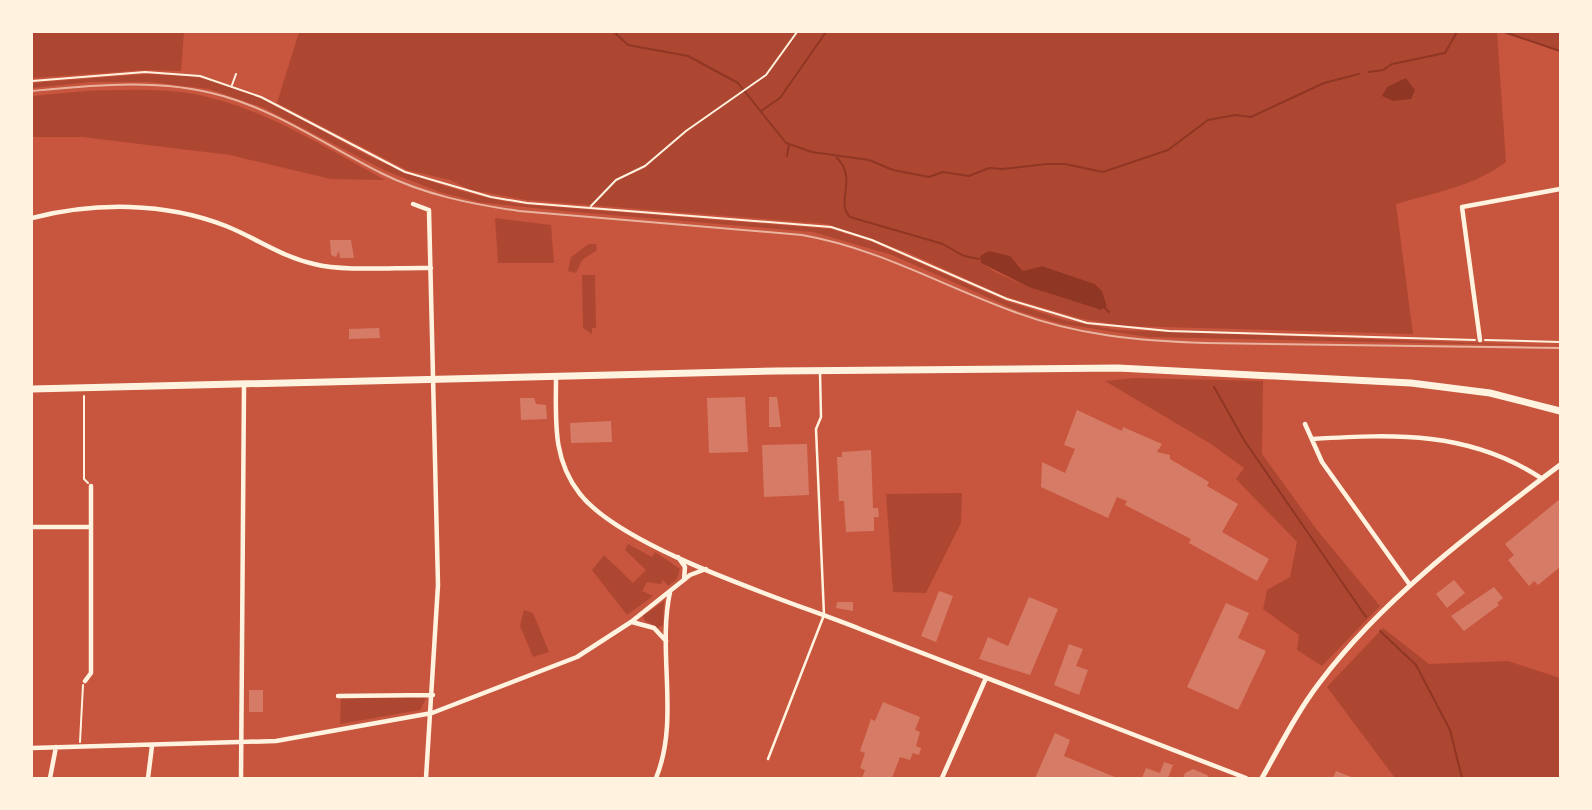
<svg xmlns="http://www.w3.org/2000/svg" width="1592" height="810" viewBox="0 0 1592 810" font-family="'Varela Round',sans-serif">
	<rect width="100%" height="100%" fill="#c8553d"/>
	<path fill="#ae4732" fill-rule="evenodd" d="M32,32H184L181,71L145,70L32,78Z
		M299,32H1497L1506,162C1474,186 1434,193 1396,204L1413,334L1127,326L1082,319L1004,296L909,253L827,224L526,200L471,190L450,180L407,170L277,103ZM979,259L1017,263L1023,271L1042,266L1095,284L1102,291L1107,306L1101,310C1078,302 988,277 979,259Z
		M1504,32H1560V51Z
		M146,74C164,75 183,74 200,78C260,89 316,130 371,157C414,178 471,196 519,204L831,229L872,242L1006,301L1064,320L1116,330L1560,346L1148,337L1062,324L1018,311L892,255L813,232L552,210L478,202L440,192L386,171L264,108L209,89L150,82H91L32,88V83Z
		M86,91C119,90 155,88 188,93C260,105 322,146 385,180L331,179L230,155L82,137H32V96Z
		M495,218L551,225L554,263H498Z
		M589,244H596L597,250L582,260L576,273L568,271L571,257Z
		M582,275H595L596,328H592V334L583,328Z
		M1134,378L1263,381L1262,454L1317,530L1380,606L1322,666L1297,650L1299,635L1263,609L1267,590L1290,577L1297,542L1236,479L1244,468L1211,444L1105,381Z
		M962,493L961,523L926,593L893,592L886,494Z
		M628,544L652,557L655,552L680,569L677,579L668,586L663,580L661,584L647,582L642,591L653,596L627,615L592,570L604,555L633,583L646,570L625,550Z
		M664,601L663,625L658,628L645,621L643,616Z
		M524,610L533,613L549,652L533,657L520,626Z
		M1383,628L1429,664L1508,661L1560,678V778H1395L1327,687Z
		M427,696L420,710L340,724L341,699Z"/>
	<path fill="#8f3625" d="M1406,78L1415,90L1411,99L1393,101L1382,96L1387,87Z
		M989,251L1010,256L1023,271L1042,266L1095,284L1102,291L1107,306L1101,310L1029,287L981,263L980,256Z"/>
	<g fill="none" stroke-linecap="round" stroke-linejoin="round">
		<path stroke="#8f3625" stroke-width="2" d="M614,32L628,45L688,56L738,83L786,143L812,152L869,160L893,170L929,177L943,172L969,176L989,168L1002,169L1047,164H1065L1103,172L1168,150L1208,120L1235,115L1251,117L1324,83L1359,74
			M1504,32L1560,51
			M1369,72L1383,70L1392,64L1445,53L1457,32
			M761,111L780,98L826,32
			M787,156L789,145
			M837,158C858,179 835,202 850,217L943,244L964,256L979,259
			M1105,308L1109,312
			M1214,387L1244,440L1366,617
			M1380,631L1416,665L1450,730L1462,778"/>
	</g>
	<path fill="#d67c66" d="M330,240H351L354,258H340L339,251L336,257L331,255Z
		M379,328L380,338L349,339V329Z
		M745,397L748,452L709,453L707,398Z
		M769,397H777L781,427H769Z
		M520,398H534L536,404L546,405L547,419L521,420Z
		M1077,410L1122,431L1123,427L1162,444L1157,452L1170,455V459L1209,482L1207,486L1238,504L1222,532L1269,559L1257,581L1189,543L1191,539L1125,505L1127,501L1117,497L1108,518L1041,487L1042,462L1065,473L1075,449L1064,445Z
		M611,421L612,442L571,443L570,423Z
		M807,444L809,495L764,497L762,445Z
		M871,450L873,508H878L879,517H874V531L846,532L844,501H839L837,457H842V452Z
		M1560,499V567L1538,585L1534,581L1529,586L1508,560L1514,555L1505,544Z
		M1454,580L1465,593L1447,608L1436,594Z
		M1494,587L1503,598L1497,603L1499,605L1464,631L1451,616Z
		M939,591L953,596L936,642L921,636Z
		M1029,597L1058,609L1030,675L979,659L988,637L1008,646Z
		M837,602H853V611L836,608Z
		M1226,603L1249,613L1238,638L1266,651L1238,710L1187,687Z
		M1069,644L1083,649L1076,666L1088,670L1079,695L1054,685Z
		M249,690H263V712H249Z
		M883,702L920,717L915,730L920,732L916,746L921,748L919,755L913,753L910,760L900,757L892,778H862L865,770L860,768L865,753L860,751L871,719L875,721Z
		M1055,733L1070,740L1064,756L1117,778H1035Z
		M1164,762L1173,765L1168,778H1142L1146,768L1160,773Z
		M1193,769L1207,775L1209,778H1183L1185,773Z
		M1336,771L1354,778H1333Z"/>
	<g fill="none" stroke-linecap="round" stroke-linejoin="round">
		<path stroke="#fff3e0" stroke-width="2" d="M32,81L145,72L200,76L261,97L405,172L491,197L527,203L831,227L872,240L1007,299L1087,323L1169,331L1475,340
			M232,85L236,74
			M591,206L616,180L645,166L686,131L766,75L797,32
			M1485,340L1560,342
			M84,396V479L88,483
			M80,742L83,685"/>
		<path stroke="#fff3e0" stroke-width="2.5" d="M768,759L824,615L816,429L821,417L820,372"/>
		<path stroke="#fff3e0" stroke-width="4.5" d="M413,204L429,210L438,585L426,778
			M32,218C95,202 165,202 226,226C256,238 282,257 314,264C345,272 398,267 431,268
			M1480,340L1462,207L1560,189
			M556,378C556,420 552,459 580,494C624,550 790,601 860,629C989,678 1117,729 1246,778
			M1305,424L1322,462L1410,585
			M1312,439C1396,434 1469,431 1541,478
			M32,527H91
			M678,557L685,567L684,580
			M632,622L654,628L666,641
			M85,681L91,673V486
			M338,696L433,695
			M32,748L276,741L432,713L577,657L631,622L690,575L706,569
			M50,778L56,747
			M148,778L152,746
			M241,778L244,385
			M656,778C680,720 657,652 670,592
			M942,778L986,678"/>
		<path stroke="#fff3e0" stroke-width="5" d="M1262,778C1280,746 1297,712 1320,682C1383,598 1477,528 1560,465"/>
		<path stroke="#fff3e0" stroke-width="7" d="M32,389L776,371L1118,368L1411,383L1490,393L1560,411"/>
		<path stroke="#e9b49f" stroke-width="2" d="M32,91C94,85 161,78 223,96C279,112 329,147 381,173C425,195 471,204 519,211L802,235C877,248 941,285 1012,311C1074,335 1139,341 1206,343L1560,348"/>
	</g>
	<rect width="1592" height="810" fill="none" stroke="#fff3e0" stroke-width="66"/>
</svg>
